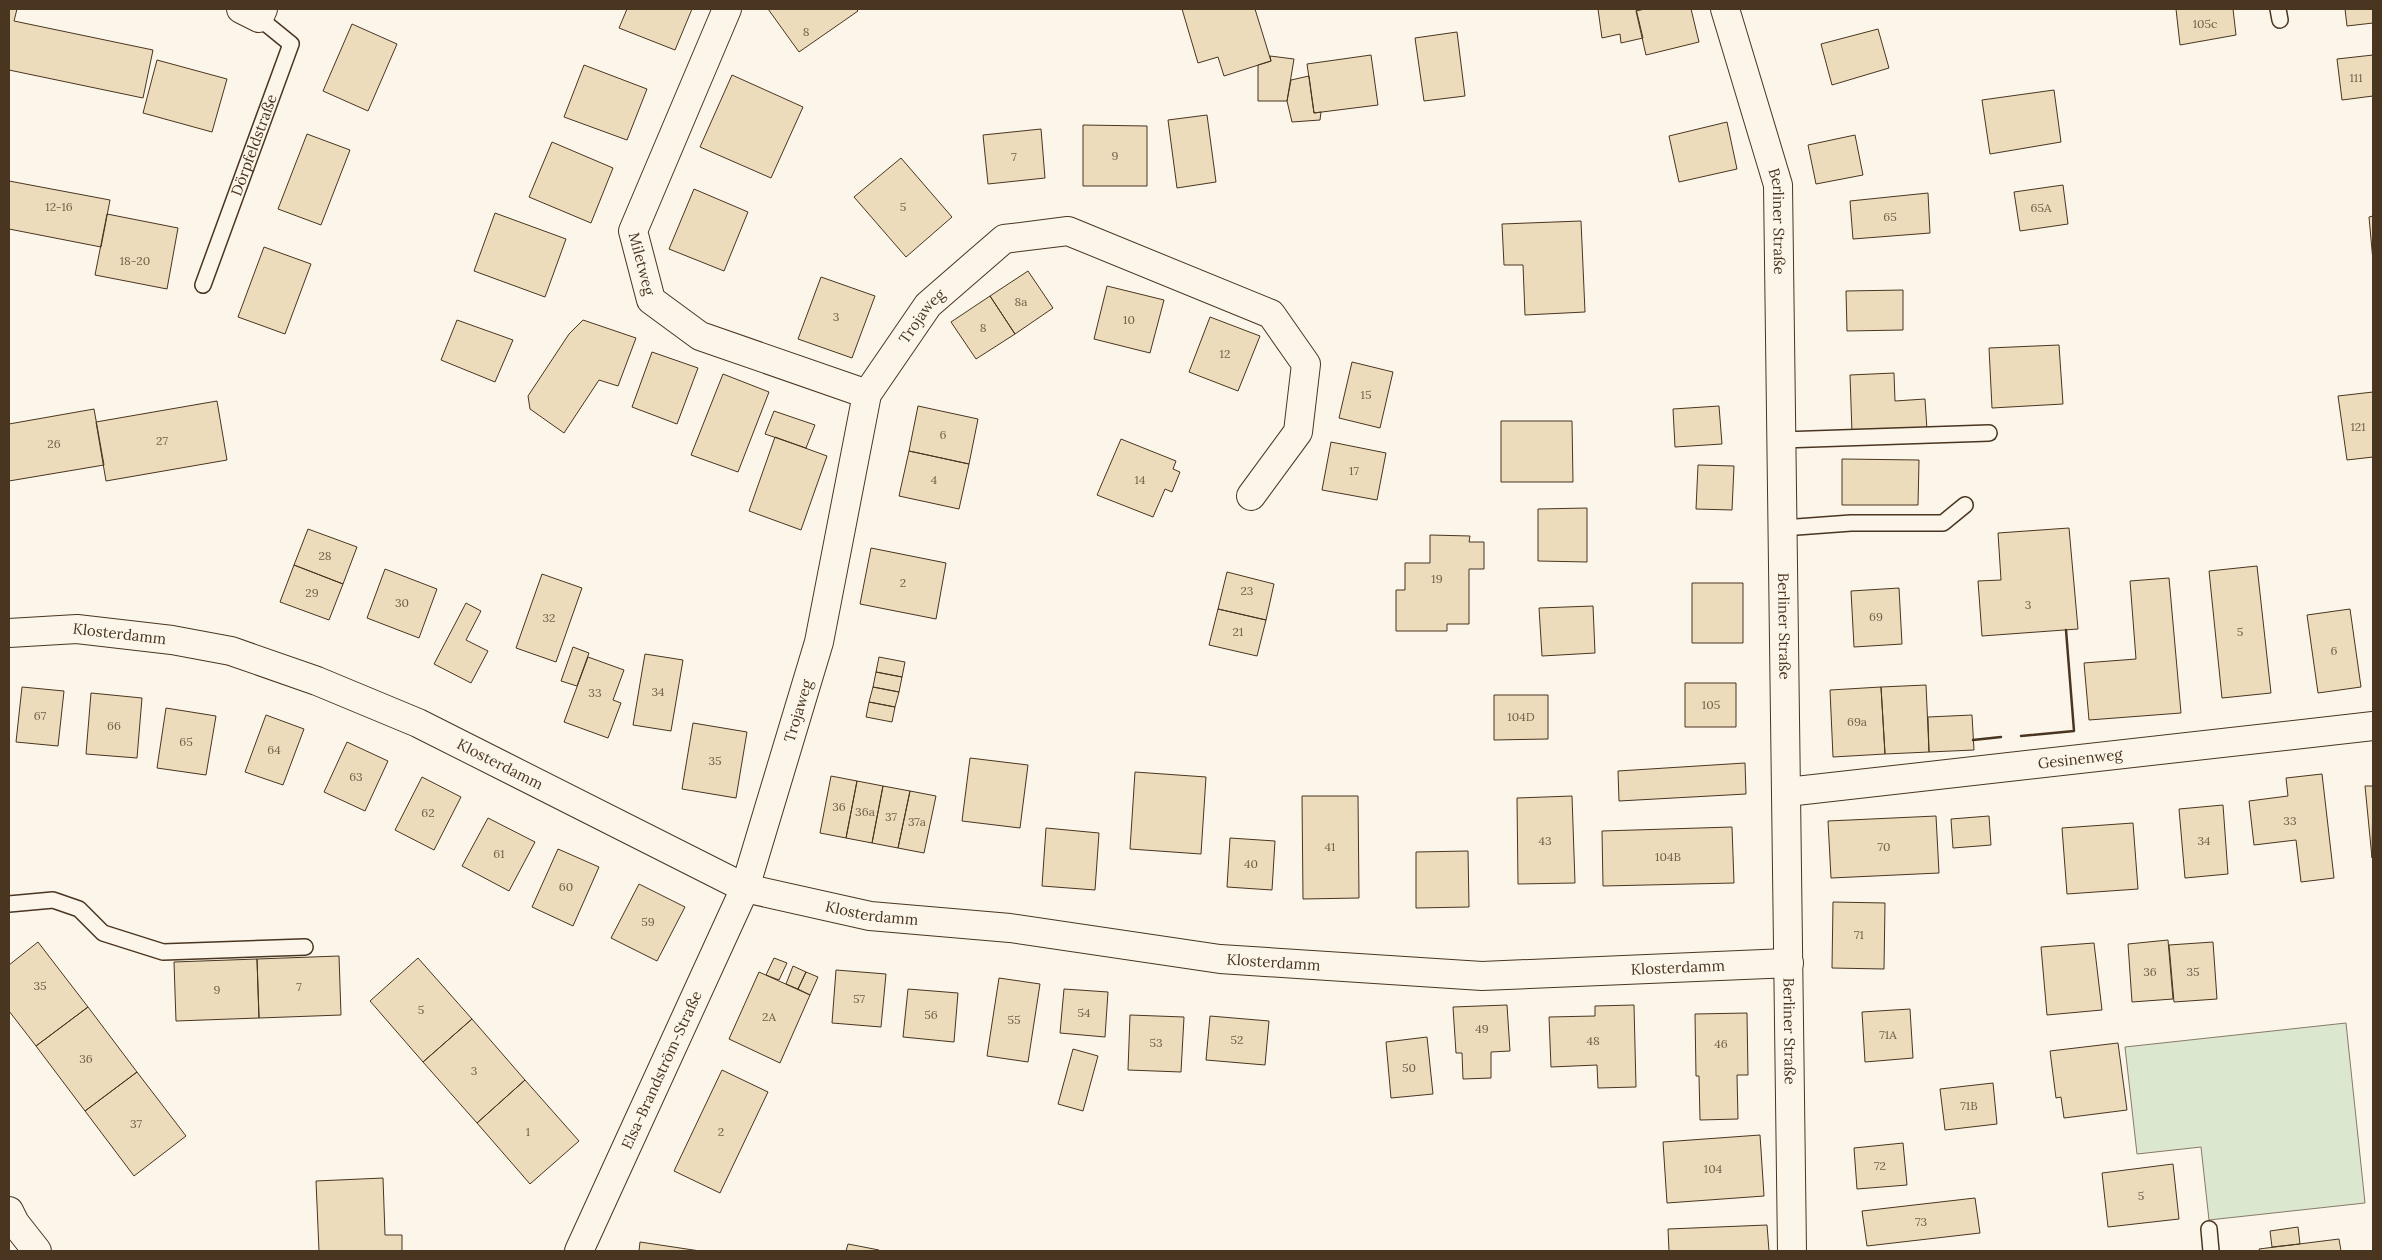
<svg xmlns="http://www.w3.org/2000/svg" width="2382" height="1260" viewBox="0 0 2382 1260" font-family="Lora,serif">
	<rect width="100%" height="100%" fill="#fbf6e9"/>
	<path fill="#dce7d0" stroke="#887966" d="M2346,1023L2365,1203L2209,1220L2201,1147L2137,1154L2125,1047Z"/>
	<path fill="#ecdcbc" stroke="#4a3520" d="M9,9H17L14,21L153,50L143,98L9,70Z
		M627,9H692L675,50L619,28Z
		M768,9H856L858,11L799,52Z
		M1182,9H1255L1271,61L1224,76L1218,57L1198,63Z
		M1598,9H1636L1643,38L1621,43L1620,34L1602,38Z
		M1645,9H1691L1699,42L1646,55L1636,11Z
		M2176,9H2233L2236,35L2180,45Z
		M2345,9H2373V23L2347,26Z
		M352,24L397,44L368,111L323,91Z
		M1878,29L1889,68L1832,85L1821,44Z
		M1457,32L1465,96L1424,101L1415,38Z
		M1371,55L1378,105L1314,113L1307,64Z
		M2373,55V96L2342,100L2337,59Z
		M1270,56L1294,59L1287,101H1258V65L1271,61Z
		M157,60L227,79L212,132L143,113Z
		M584,65L647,89L627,140L564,117Z
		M732,75L803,107L771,178L700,147Z
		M1309,76L1314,113L1321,112L1320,120L1292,122L1287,101L1291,80Z
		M2054,90L2061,142L1990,154L1982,100Z
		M1207,115L1216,182L1177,188L1168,120Z
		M1727,122L1737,169L1679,182L1669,136Z
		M1083,125L1147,126V186H1083Z
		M1041,129L1045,178L988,184L983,135Z
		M307,134L350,150L321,225L278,209Z
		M1855,135L1863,175L1816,184L1808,145Z
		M552,142L613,168L591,223L529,197Z
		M901,158L952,217L906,257L854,197Z
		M9,181L110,200L101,247L9,229Z
		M2063,185L2068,224L2020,231L2014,192Z
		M694,189L748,212L724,271L669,249Z
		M1928,193L1930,233L1853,239L1850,201Z
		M495,213L566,239L545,297L474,271Z
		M107,214L178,228L167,289L95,275Z
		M2373,216V261L2369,217Z
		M1581,221L1585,312L1525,315L1523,265H1504L1502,224Z
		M264,247L311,264L285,334L238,317Z
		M1028,271L1053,308L1015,334L990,296Z
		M821,277L875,296L852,358L798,339Z
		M1107,286L1164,300L1150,353L1094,339Z
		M1903,290V330L1847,331L1846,291Z
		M990,296L1015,334L976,359L951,322Z
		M1210,317L1260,336L1238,391L1189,372Z
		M457,320L513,340L495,382L441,360Z
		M583,320L636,338L618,386L599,380L564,433L530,409L528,396L569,334Z
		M2059,345L2063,404L1992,408L1989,348Z
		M652,352L698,368L677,424L632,407Z
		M1352,362L1393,372L1380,428L1339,418Z
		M1894,373L1895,401L1925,399L1927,430L1852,433L1850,375Z
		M723,374L769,392L738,472L691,455Z
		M2373,392V457L2347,460L2338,396Z
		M217,401L227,460L106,481L96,422Z
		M918,406L978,419L969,464L909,451Z
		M1719,406L1722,444L1675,447L1673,409Z
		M94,409L104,465L9,481V424Z
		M774,411L815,425L806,448L765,434Z
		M1501,421H1572L1573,482H1501Z
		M775,437L827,456L801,530L749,511Z
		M1121,439L1176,461L1173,469L1180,472L1172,492L1165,489L1153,517L1097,495Z
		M1331,442L1386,453L1377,500L1322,490Z
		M909,451L969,464L959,509L899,496Z
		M1842,459L1919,460L1918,505H1842Z
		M1698,465L1734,466L1732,510L1696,509Z
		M1587,508V562L1538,561V509Z
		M2069,528L2078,629L1982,636L1978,581L2001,580L1998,533Z
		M308,529L357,547L343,584L294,565Z
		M1430,535L1470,536L1469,542H1484V569H1469V624H1447V631H1396V590H1405V563H1430Z
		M871,548L946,563L936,619L860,604Z
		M294,565L343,584L329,620L280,602Z
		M2257,566L2271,693L2222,698L2209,571Z
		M385,569L437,589L419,638L367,618Z
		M1227,572L1274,584L1266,620L1218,609Z
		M542,574L582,588L556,662L516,648Z
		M2169,578L2181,713L2089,720L2084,663L2136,659L2130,581Z
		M1692,583H1743V643H1692Z
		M1899,588L1902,644L1854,647L1851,591Z
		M466,603L481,611L466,640L488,651L471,683L434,664Z
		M1593,606L1595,653L1542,656L1539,608Z
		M1218,609L1266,620L1257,656L1209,645Z
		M2350,609L2361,687L2318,693L2307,615Z
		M573,647L589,653L577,686L561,681Z
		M645,654L683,660L671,731L633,725Z
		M588,657L624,670L613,700L621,703L608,738L564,722Z
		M879,657L905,662L902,677L876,672Z
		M876,672L902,677L899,692L873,687Z
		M1685,683H1736V727H1685Z
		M1926,685L1929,752L1885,754L1881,687Z
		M22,687L64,691L58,746L16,742Z
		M873,687L899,692L895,707L869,702Z
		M1881,687L1885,754L1833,757L1830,690Z
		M91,693L142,698L137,758L86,754Z
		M1494,695H1548V739L1494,740Z
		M869,702L895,707L892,722L866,717Z
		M166,708L216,716L206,775L157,768Z
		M266,715L304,729L283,785L245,772Z
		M1972,715L1974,750L1929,752L1928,717Z
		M693,723L747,732L736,798L682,789Z
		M347,742L388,761L365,811L324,792Z
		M970,758L1028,765L1020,828L962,821Z
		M1745,763L1746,794L1619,801L1618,771Z
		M1135,772L1206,777L1201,854L1130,849Z
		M2322,774L2334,878L2301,882L2296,840L2254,845L2249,801L2288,796L2286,778Z
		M831,776L857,781L846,838L820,833Z
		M422,777L461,797L434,850L395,830Z
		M857,781L883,786L872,843L846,838Z
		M883,786L910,791L898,848L872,843Z
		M2365,786H2373L2372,858Z
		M910,791L936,796L924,853L898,848Z
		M1302,796H1358L1359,898L1303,899Z
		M1572,796L1575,883L1518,884L1517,798Z
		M2223,805L2228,874L2185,878L2179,809Z
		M1936,816L1939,873L1831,878L1828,821Z
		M1989,816L1991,845L1953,848L1951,819Z
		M488,818L535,842L509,891L462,866Z
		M2133,823L2138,889L2067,894L2062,828Z
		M1732,827L1734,883L1603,886L1602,831Z
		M1046,828L1099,833L1095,890L1042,886Z
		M1230,838L1275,841L1272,890L1227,887Z
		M558,849L599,867L573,926L532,907Z
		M1468,851L1469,907L1416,908V852Z
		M639,884L685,907L657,961L611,938Z
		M1833,902L1885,903L1884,969L1832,968Z
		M2168,940L2173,999L2132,1002L2128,944Z
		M38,942L88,1007L36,1046L9,1011V965Z
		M2213,942L2217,999L2174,1002L2169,945Z
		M2094,943L2102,1010L2047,1015L2041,947Z
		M339,956L341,1015L259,1018L257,959Z
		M418,958L472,1019L423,1062L370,1001Z
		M774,958L787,963L779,980L766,975Z
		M257,959L259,1018L176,1021L174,962Z
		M793,966L806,972L798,989L786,984Z
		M836,970L886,974L881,1027L832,1023Z
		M759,972L810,995L780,1063L729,1039Z
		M806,972L818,977L810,995L798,989Z
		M999,978L1040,984L1028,1062L987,1056Z
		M908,989L958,993L954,1042L903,1037Z
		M1064,989L1108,992L1105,1037L1060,1033Z
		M1507,1005L1510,1051L1491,1052V1078L1463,1079L1462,1053H1456L1453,1007Z
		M1634,1005L1636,1087L1598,1088L1597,1065L1551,1067L1549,1017L1595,1016V1006Z
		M88,1007L137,1072L85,1111L36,1046Z
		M1910,1009L1913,1058L1865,1062L1862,1012Z
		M1747,1013L1748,1075H1737L1738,1119L1700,1120L1699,1076H1696L1695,1014Z
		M1130,1015L1184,1017L1181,1072L1128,1070Z
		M1210,1016L1269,1021L1265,1065L1206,1060Z
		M472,1019L525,1080L477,1123L423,1062Z
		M1427,1037L1433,1094L1391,1098L1386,1042Z
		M2118,1043L2127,1110L2064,1118L2061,1097L2056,1098L2050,1051Z
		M1073,1049L1098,1056L1083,1111L1058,1104Z
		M722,1070L768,1092L720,1193L674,1171Z
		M137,1072L186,1136L134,1176L85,1111Z
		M525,1080L579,1141L530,1184L477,1123Z
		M1993,1083L1997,1124L1945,1130L1940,1089Z
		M1760,1135L1764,1196L1667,1203L1663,1142Z
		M1903,1143L1907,1185L1857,1189L1854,1148Z
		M2173,1164L2179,1219L2108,1227L2102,1173Z
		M383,1178L385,1235H402V1251H319L316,1181Z
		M1975,1198L1980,1233L1867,1246L1862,1211Z
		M1767,1225L1769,1251H1669L1668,1229Z
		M2298,1227L2300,1244L2272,1247L2270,1231Z
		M2339,1239L2341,1251H2260L2259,1249Z
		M640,1242L700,1251H639Z
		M848,1244L879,1250V1251H846Z"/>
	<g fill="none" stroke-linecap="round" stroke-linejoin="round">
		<g stroke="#4a3520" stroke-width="18">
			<g id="lane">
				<path d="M2278,9L2280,20"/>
				<path id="s1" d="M203,285L291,44L259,18"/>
				<path d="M1782,440L1989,433"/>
				<path d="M1783,528L1851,523H1943L1965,505"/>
				<path d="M9,904L53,900L79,909L103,933L163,952L305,947"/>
				<path d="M2209,1229L2211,1251"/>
			</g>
		</g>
		<g stroke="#4a3520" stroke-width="30">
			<g id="street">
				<path d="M241,9L259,18L263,9"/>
				<path id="s2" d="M727,9L633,231L651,300L700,336L867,394"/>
				<path id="s3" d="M1725,9L1778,185L1792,1251"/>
				<path id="s4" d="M9,633L77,629L172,640L231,651L317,681L418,723L745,888L870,916L1010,928L1220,959L1482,976L1789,963"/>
				<path id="s5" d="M1787,792L2373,726"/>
				<path d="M9,1211L15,1223L37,1251"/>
				<path id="s6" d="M579,1251L745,888L819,642L867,394L928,305L1004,239L1068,231L1271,314L1306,364L1298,432L1251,496"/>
			</g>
		</g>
		<use href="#lane" stroke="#fbf6e9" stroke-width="15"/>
		<use href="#street" stroke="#fbf6e9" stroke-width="28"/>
		<path stroke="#4a3520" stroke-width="2.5" d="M2021,736L2074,731L2066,630
			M1973,740L2001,737"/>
	</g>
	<g text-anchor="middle" stroke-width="4" stroke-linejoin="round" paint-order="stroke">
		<g font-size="12" fill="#725f47">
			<text x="2205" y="28">105c</text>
			<text x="806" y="36">8</text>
			<text x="2356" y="82">111</text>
			<text x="1115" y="160">9</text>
			<text x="1014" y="161">7</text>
			<text x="59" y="211">12-16</text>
			<text x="903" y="211">5</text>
			<text x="2041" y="212">65A</text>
			<text x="1890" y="221">65</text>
			<text x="135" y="265">18-20</text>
			<text x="1021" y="306">8a</text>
			<text x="836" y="321">3</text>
			<text x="1129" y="324">10</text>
			<text x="983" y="332">8</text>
			<text x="1225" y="358">12</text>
			<text x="1366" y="399">15</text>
			<text x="2358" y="431">121</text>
			<text x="943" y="439">6</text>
			<text x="162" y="445">27</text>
			<text x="54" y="448">26</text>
			<text x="1354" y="475">17</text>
			<text x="934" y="484">4</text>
			<text x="1140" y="484">14</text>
			<text x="325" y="560">28</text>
			<text x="1437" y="583">19</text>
			<text x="903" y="587">2</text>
			<text x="1247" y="595">23</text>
			<text x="312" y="597">29</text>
			<text x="402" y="607">30</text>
			<text x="2028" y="609">3</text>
			<text x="1876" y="621">69</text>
			<text x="549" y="622">32</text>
			<text x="1238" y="636">21</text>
			<text x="2240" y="636">5</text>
			<text x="2334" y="655">6</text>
			<text x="658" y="696">34</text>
			<text x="595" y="697">33</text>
			<text x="1711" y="709">105</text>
			<text x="40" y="720">67</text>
			<text x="1521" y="721">104D</text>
			<text x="1857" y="726">69a</text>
			<text x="114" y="730">66</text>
			<text x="186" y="746">65</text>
			<text x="274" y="754">64</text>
			<text x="715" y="765">35</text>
			<text x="356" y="781">63</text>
			<text x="839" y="811">36</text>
			<text x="865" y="816">36a</text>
			<text x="428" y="817">62</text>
			<text x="891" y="821">37</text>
			<text x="2290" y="825">33</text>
			<text x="917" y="826">37a</text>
			<text x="1545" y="845">43</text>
			<text x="2204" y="845">34</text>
			<text x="1330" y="851">41</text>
			<text x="1884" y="851">70</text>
			<text x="499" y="858">61</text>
			<text x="1668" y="861">104B</text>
			<text x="1251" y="868">40</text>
			<text x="566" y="891">60</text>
			<text x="648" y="926">59</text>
			<text x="1859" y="939">71</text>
			<text x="2150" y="976">36</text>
			<text x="2193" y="976">35</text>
			<text x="40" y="990">35</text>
			<text x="299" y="991">7</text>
			<text x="217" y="994">9</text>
			<text x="859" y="1003">57</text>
			<text x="421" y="1014">5</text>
			<text x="1084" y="1017">54</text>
			<text x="931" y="1019">56</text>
			<text x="769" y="1021">2A</text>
			<text x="1014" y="1024">55</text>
			<text x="1482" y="1033">49</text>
			<text x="1888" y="1039">71A</text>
			<text x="1237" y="1044">52</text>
			<text x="1593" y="1045">48</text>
			<text x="1156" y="1047">53</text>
			<text x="1721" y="1048">46</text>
			<text x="86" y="1063">36</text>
			<text x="1409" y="1072">50</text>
			<text x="474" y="1075">3</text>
			<text x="1969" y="1110">71B</text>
			<text x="136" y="1128">37</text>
			<text x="528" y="1136">1</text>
			<text x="721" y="1136">2</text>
			<text x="1880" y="1170">72</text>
			<text x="1713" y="1173">104</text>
			<text x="2141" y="1200">5</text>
			<text x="1921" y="1226">73</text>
		</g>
		<g font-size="15" fill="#4a3520" stroke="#fbf6e9">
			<text dy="5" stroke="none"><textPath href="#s1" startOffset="149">Dörpfeldstraße</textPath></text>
			<text dy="5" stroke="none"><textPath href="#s3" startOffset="220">Berliner Straße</textPath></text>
			<text dy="5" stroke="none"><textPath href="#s2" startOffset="275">Miletweg</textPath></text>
			<text dy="5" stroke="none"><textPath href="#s6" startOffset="1004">Trojaweg</textPath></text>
			<text dy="5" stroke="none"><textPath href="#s3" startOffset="625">Berliner Straße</textPath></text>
			<text dy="5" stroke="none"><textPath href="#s4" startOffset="111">Klosterdamm</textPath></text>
			<text dy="5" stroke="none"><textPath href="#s6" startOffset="584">Trojaweg</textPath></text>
			<text dy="5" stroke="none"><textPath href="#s5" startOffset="295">Gesinenweg</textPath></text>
			<text dy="5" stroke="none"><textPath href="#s4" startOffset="516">Klosterdamm</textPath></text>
			<text dy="5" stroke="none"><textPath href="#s4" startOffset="920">Klosterdamm</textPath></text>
			<text dy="5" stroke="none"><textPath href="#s4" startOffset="1325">Klosterdamm</textPath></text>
			<text dy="5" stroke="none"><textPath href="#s4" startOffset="1730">Klosterdamm</textPath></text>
			<text dy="5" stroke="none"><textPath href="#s3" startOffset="1030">Berliner Straße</textPath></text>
			<text dy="5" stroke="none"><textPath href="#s6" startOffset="199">Elsa-Brandström-Straße</textPath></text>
		</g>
	</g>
	<rect width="2382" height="1260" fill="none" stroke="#4a3520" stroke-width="20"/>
</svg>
